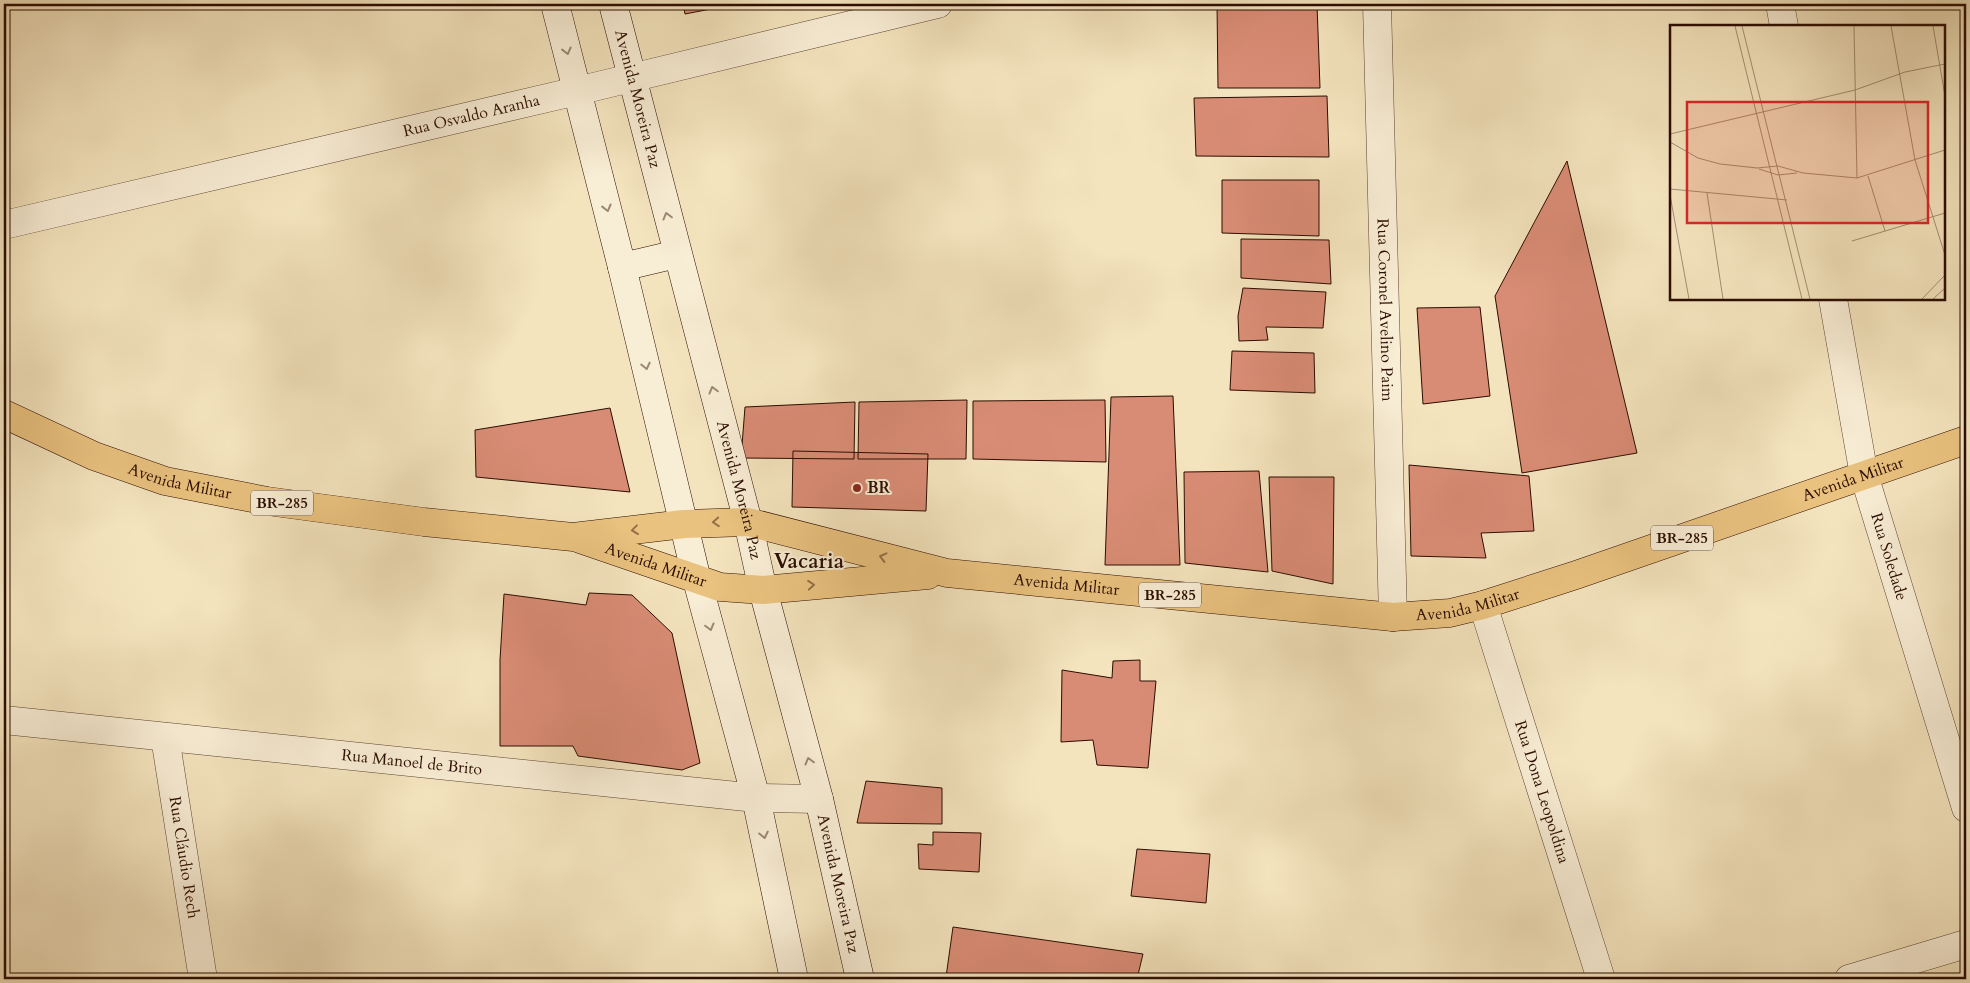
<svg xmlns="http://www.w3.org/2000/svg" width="1970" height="983" font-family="Cardo,serif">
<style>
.building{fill:#d98c75;stroke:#2b0c00}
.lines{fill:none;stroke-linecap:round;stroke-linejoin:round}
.minor-casing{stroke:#5d4230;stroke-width:29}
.tertiary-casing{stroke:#5d4230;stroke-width:29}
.secondary-casing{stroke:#2b0c00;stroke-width:29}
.trunk-casing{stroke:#2b0c00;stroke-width:29}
.minor{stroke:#f8edd5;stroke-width:28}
.tertiary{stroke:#f8edd5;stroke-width:28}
.secondary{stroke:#f8edd5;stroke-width:28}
.trunk{stroke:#eac27f;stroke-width:28}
.oneway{stroke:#9c8875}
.oneway2{stroke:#947046}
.poi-dot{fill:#8f2418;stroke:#f8edd5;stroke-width:2}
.labels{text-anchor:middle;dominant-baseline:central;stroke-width:4;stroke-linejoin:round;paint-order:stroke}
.shield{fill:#f8edd5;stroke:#685040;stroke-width:1}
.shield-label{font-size:15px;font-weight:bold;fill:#2b0c00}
.street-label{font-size:16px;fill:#2b0c00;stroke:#f8edd5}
.poi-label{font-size:16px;font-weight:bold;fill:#2b0c00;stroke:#f8edd5;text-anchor:start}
.district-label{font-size:21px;font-weight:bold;fill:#2b0c00;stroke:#f8edd5}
.inset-road{fill:none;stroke:#a48e72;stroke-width:1}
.view{fill:#d62828;fill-opacity:0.15;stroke:#d62828;stroke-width:2.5}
.inset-edge{fill:none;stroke:#2b0c00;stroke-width:2.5}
</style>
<rect width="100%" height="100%" fill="#f4e4be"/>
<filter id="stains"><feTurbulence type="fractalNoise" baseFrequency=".004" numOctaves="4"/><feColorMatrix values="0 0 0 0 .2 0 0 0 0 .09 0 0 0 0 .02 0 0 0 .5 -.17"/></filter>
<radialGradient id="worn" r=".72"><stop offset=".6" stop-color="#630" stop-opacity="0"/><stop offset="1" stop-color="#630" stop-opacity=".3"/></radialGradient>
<!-- building -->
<path class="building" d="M683,4H737L685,14Z
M1217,4H1317L1320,88H1218Z
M1327,96L1329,157L1196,156L1194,98Z
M1567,161L1637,453L1522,473L1495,296Z
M1222,180H1319V236L1222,233Z
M1241,239L1329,240L1331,284L1241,278Z
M1243,288L1326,292L1323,328L1266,327L1268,340L1239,341L1238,316Z
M1480,307L1490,396L1423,404L1417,308Z
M1232,351L1314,353L1315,393L1230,390Z
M1173,396L1180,565H1105L1111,397Z
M967,400L966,459H858L859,402Z
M1105,400L1106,462L973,459V401Z
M855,402L854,459L741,458L745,407Z
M610,408L630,492L476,477L475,430Z
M793,451L928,454L926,511L792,507Z
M1409,465L1529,476L1534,531L1481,533L1486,558L1411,556Z
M1259,471L1268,572L1185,563L1184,472Z
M1269,477H1334L1333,584L1272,571Z
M589,593L632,595L672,633L700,763L682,770L578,756L573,746H500V660L504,594L586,605Z
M1140,660V681H1156L1148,768L1097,765L1093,740L1061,742L1062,670L1112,678L1113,661Z
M866,781L942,788V824L857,823Z
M933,832L981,833L979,872L919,869L918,844L933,845Z
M1137,849L1210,854L1206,903L1131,896Z
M953,927L1143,954L1137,979H961L946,977Z"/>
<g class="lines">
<defs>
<g id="minor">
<path d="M1780,4L1784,26"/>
<path id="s1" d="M1833,299L1864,475L1966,808"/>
<path id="s2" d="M1483,605L1601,979"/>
<path id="s3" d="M4,720L756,798L819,799"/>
<path id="s4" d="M165,737L203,979"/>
<path d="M1849,979L1966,944"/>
</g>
<g id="tertiary">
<path id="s5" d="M1377,4L1393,617"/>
<path id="s6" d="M4,225L577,91L938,4"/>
</g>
<g id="secondary">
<path d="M555,4L622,267L697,580L756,798L794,979"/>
<path id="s7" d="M613,4L748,522L763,590L819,799L860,979"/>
<path d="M622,267L677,254"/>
</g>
<g id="trunk">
<path id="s8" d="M4,414L94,456L165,481L267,501L424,522L573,537L684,524L748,522L947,573L1393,617L1450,613L1483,605L1576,575L1966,440"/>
<path id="s9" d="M580,539L720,587L763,590L928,575"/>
</g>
</defs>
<!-- minor casing -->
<use href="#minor" class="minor-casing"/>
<!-- tertiary casing -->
<use href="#tertiary" class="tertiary-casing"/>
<!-- secondary casing -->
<use href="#secondary" class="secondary-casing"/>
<!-- trunk casing -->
<use href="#trunk" class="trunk-casing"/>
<!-- minor -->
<use href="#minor" class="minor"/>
<!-- tertiary -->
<use href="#tertiary" class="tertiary"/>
<!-- secondary -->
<use href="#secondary" class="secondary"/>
<!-- trunk -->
<use href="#trunk" class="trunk"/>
</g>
<!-- one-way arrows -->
<defs><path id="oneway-chevron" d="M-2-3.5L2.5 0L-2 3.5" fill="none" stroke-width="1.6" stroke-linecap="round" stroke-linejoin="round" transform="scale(1.25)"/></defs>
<g class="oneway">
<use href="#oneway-chevron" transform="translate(567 51) rotate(76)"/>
<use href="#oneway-chevron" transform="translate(607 208) rotate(76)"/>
<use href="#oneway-chevron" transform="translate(667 216) rotate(-105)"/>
<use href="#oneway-chevron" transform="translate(646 366) rotate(77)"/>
<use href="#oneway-chevron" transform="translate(713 390) rotate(-105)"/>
<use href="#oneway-chevron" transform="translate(710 627) rotate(75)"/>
<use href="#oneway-chevron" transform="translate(809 761) rotate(-105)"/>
<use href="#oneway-chevron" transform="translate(764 835) rotate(78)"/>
</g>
<g class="oneway2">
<use href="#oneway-chevron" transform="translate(716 522) rotate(176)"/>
<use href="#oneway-chevron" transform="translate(635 530) rotate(173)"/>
<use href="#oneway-chevron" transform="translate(883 557) rotate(-166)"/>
<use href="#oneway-chevron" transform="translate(811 585) rotate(-5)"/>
</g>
<!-- markers -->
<circle class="poi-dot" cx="857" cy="488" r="5"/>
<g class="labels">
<!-- shield labels -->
<g class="shield">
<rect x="251" y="490.5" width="62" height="25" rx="4"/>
<rect x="1651" y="525.5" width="62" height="25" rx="4"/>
<rect x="1139" y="582.5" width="62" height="25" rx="4"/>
</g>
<g class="shield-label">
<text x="282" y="503">BR-285</text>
<text x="1682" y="538">BR-285</text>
<text x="1170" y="595">BR-285</text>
</g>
<!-- street labels -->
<g class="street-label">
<text stroke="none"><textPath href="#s7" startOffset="98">Avenida Moreira Paz</textPath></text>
<text stroke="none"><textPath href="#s6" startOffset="480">Rua Osvaldo Aranha</textPath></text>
<text stroke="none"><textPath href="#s5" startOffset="306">Rua Coronel Avelino Paim</textPath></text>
<text stroke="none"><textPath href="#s8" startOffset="1898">Avenida Militar</textPath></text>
<text stroke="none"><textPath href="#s8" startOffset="189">Avenida Militar</textPath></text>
<text stroke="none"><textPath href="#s7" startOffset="502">Avenida Moreira Paz</textPath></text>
<text stroke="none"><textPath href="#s1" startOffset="264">Rua Soledade</textPath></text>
<text stroke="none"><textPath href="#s9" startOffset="80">Avenida Militar</textPath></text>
<text stroke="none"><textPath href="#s8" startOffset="1088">Avenida Militar</textPath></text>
<text stroke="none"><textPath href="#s8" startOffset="1492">Avenida Militar</textPath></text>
<text stroke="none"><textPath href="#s3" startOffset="410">Rua Manoel de Brito</textPath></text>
<text stroke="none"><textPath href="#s2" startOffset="196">Rua Dona Leopoldina</textPath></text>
<text stroke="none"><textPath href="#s4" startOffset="122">Rua Cláudio Rech</textPath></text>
<text stroke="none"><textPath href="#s7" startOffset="908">Avenida Moreira Paz</textPath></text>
</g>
<!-- poi labels -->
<g class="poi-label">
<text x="867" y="488">BR</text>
</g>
<!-- district labels -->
<g class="district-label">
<text x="809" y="561">Vacaria</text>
</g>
</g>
<!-- overview -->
<g transform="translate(1670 25)">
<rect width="275" height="275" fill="#f4e4be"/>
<path class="inset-road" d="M65,1L132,274M72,1L140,274M184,1L187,153M221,1L245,135L275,230M263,1L275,71M0,109L185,65L235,47L275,39M0,117L28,133L50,139L87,143L108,141L133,148L187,153L275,125M89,144L108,150L127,148M198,151L215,206M0,164L117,175M37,168L53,274M0,170L19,274M182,216L275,188M252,274L275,250M263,274L275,263"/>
<path class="view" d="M17,77H258V198H17Z"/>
<rect width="275" height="275" class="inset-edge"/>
</g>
<!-- margin -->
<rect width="1970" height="983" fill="none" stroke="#f4e4be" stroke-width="20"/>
<rect x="5" y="5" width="1960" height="973" fill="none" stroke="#2b0c00" stroke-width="2.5"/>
<rect x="10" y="10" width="1950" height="963" fill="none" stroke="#2b0c00"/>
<rect width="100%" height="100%" filter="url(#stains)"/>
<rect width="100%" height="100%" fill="url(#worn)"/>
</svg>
